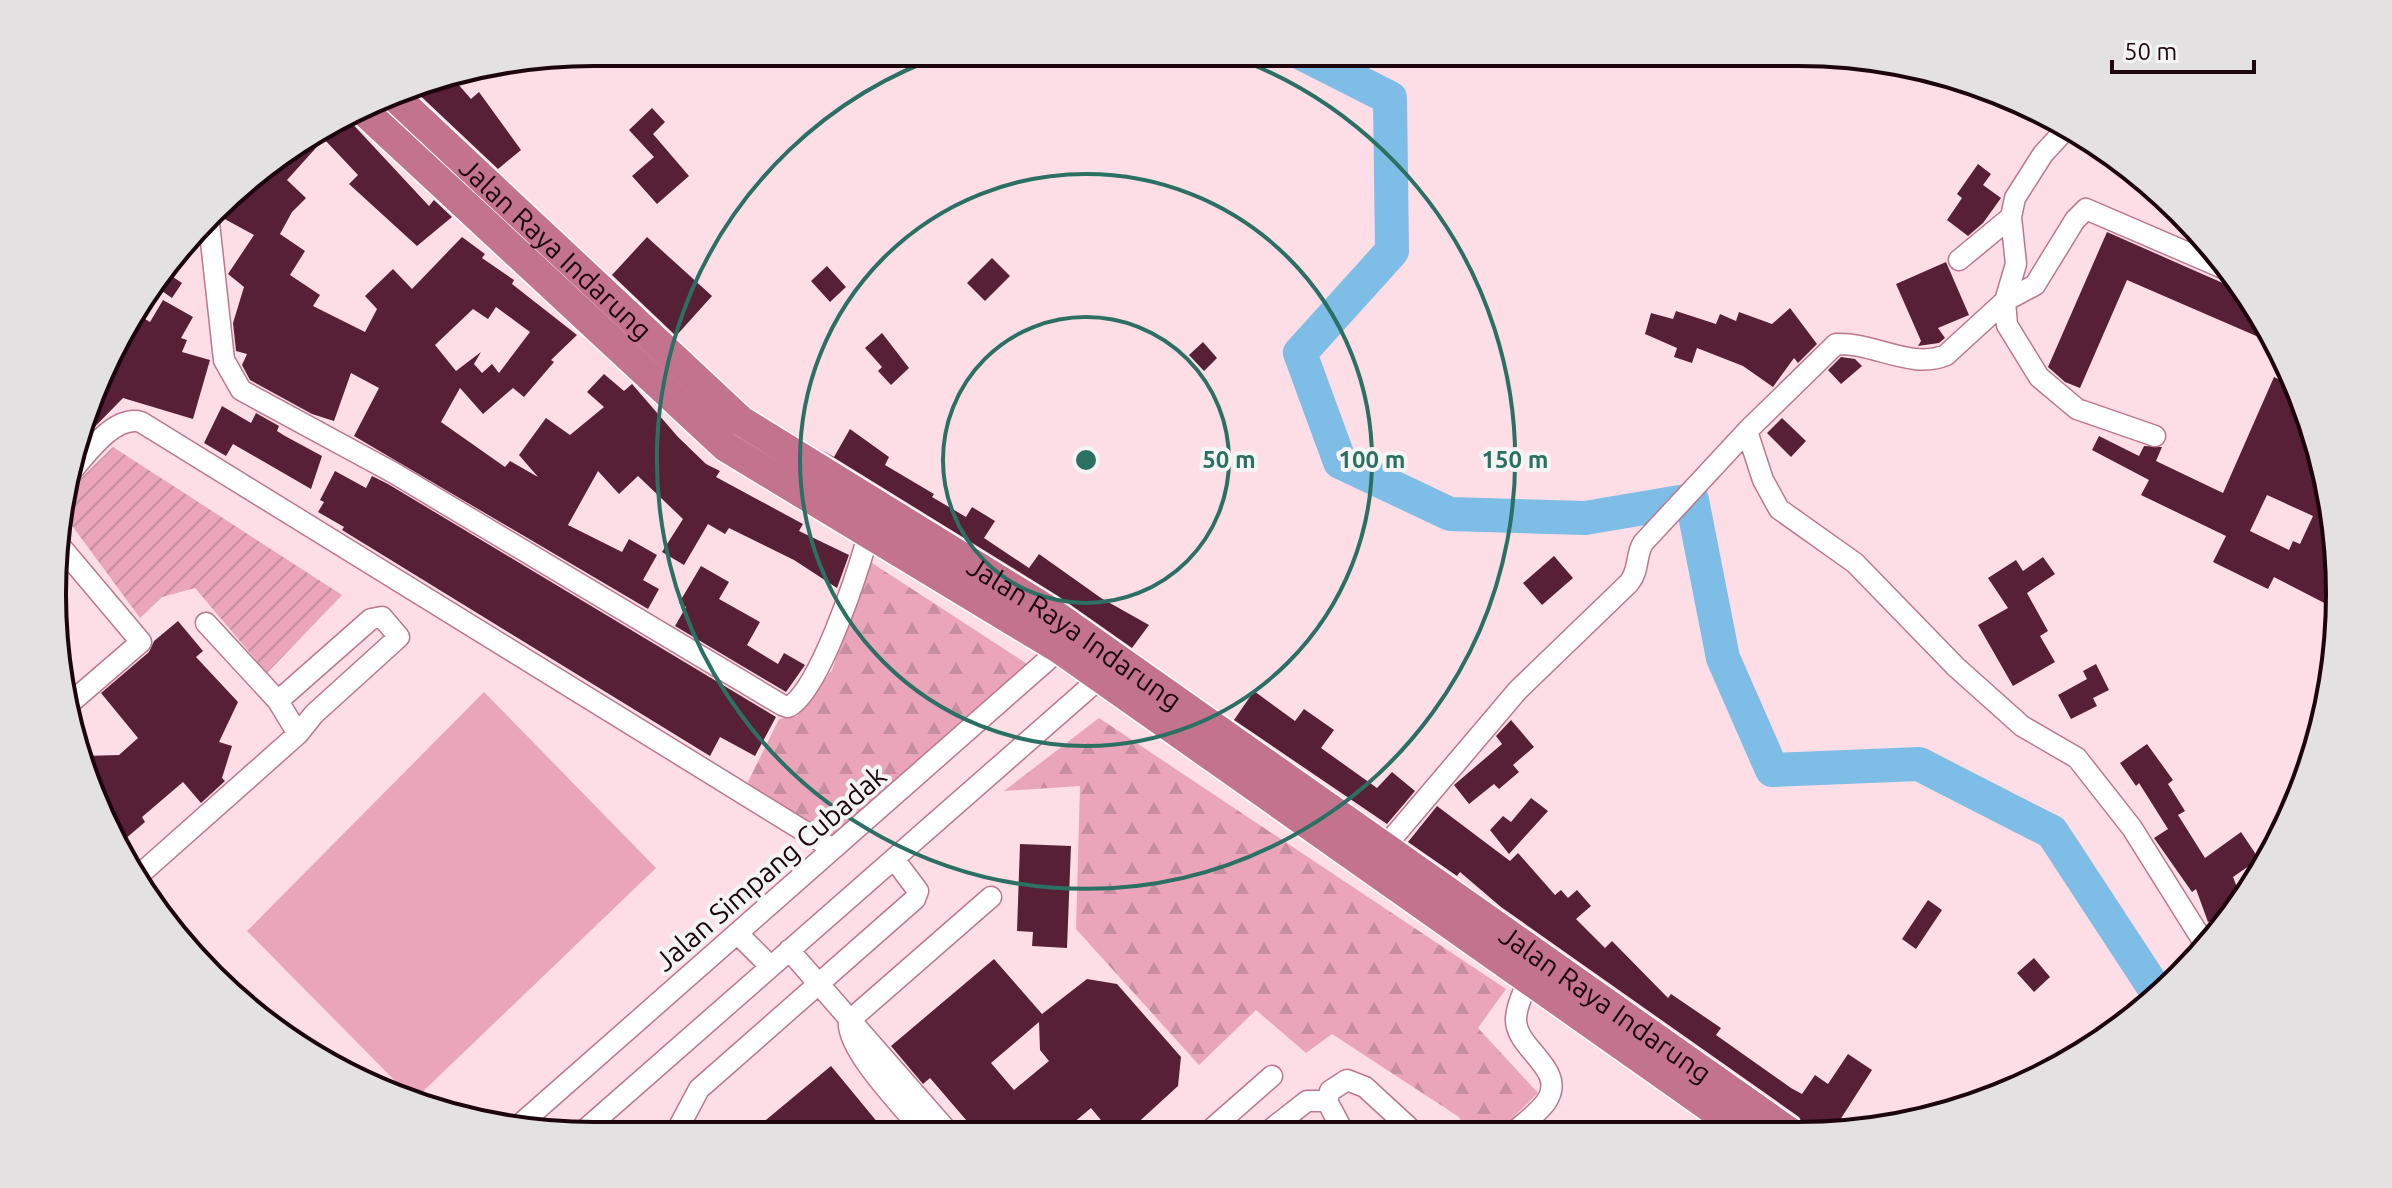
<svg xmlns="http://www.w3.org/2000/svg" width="2392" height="1188" font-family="Ubuntu,sans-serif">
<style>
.forest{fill:url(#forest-firs)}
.garden{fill:url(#garden-furrows)}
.pitch{fill:#eaa5bb}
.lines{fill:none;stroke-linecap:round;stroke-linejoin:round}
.river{stroke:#7ebde5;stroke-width:34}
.building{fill:#582036;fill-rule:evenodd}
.minor-casing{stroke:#bc778e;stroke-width:23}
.highway-casing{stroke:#fff;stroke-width:33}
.minor{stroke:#fff;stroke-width:20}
.highway{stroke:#c4738f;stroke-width:30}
.ring{fill:none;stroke:#2c7063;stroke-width:4}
.labels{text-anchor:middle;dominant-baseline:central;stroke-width:8;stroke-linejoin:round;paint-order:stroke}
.street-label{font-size:28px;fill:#1d050e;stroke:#f4f4f4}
.rim{fill:none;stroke:#1d050e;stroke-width:4}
.centre{fill:#2c7063;stroke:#f4f4f4;stroke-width:4}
.ring-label{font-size:24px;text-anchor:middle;font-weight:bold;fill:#2c7063;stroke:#f4f4f4;stroke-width:8;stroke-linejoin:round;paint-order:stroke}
</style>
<defs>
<pattern id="forest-firs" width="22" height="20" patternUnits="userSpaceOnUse" patternTransform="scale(2)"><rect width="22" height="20" fill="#eaa5bb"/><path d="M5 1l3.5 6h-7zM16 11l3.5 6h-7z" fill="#c88da0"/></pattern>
<pattern id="garden-furrows" width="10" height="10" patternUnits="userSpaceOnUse" patternTransform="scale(2)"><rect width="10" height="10" fill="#eaa5bb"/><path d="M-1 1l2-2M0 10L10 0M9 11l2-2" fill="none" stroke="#c88da0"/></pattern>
</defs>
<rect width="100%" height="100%" fill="#fddee7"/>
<!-- forest -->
<path class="forest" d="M869,561L1041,673L841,846L746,786L779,719L797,716L832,670Z
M1099,718L1506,989L1478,1028L1538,1093L1497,1133H1467L1459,1117L1332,1034L1306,1053L1256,1010L1199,1065L1076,929L1080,786L1004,791Z"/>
<!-- garden -->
<path class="garden" d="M113,447L342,595L267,673L195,588L162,597L140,618L62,512V497Z"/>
<!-- pitch -->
<path class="pitch" d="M484,692L656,868L414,1100L247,931Z"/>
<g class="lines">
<!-- river -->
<path class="river" d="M1299,52L1390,98L1392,251L1300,353L1340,462L1450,514L1585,518L1692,500L1723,658L1772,770L1919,764L2052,832L2158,994"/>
</g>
<!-- building -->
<path class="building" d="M451,76L471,99L479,92L521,150L498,169L410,86Z
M652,108L665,122L653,134L689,176L657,204L632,176L654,157L629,130Z
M348,119L429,206L434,200L452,217L417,246L349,184L358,175L324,139L287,180L306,198L292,212L280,234L305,251L290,275L320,295L313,306L365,332L377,309L365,296L393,269L412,289L462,237L485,254L482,258L514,280L512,284L577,335L551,360L554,362L524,397L513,388L483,414L460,388L441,422L505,467L510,461L538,477L519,455L546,418L570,435L604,407L587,392L604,374L624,391L632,384L678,437L706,464L720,471L716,477L803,524L799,531L849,555L837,588L794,560L729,528L725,534L708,524L684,565L662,552L683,519L638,476L619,494L598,471L568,525L622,552L629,539L657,555L643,580L659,589L648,609L354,436L379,388L351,373L334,421L312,414L250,380L242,365L247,354L236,351L233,323L244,287L228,274L254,235L221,217L230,201L264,164ZM496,307L530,332L499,373L492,364L482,373L474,364L481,352L456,371L435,345L473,309L488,319Z
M1978,164L1991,174L1983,185L2001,198L1983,223L1968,236L1947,220L1962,198L1957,194Z
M2107,232L2250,295L2277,345L2127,280L2080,388L2065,382L2048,367Z
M647,237L712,296L676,336L612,275Z
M992,258L1010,276L985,301L967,283Z
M1946,262L1969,315L1938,328L1945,338L1939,343L1918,346L1921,341L1896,284Z
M827,266L846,287L830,302L811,281Z
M164,271L182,283L172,298L152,284Z
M163,300L193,317L181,338L187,340L182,352L210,360L193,419L123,398L75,447L93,387L133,312L150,322Z
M1790,308L1817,344L1798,363L1794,358L1773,387L1743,366L1697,348L1692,363L1674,357L1677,348L1645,334L1651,313L1673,319L1676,311L1716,324L1720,314L1736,321L1739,312L1772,324Z
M882,333L909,368L891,385L878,371L882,367L865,348Z
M1203,342L1217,358L1204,371L1189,355Z
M1841,357L1855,359L1862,366L1841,384L1828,370Z
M2274,377L2299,389L2330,489L2338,610L2274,577L2268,589L2213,562L2226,536L2141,495L2149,480L2092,450L2099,436L2139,456L2144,446L2162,447L2156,461L2223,493ZM2267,495L2313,516L2300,544L2293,541L2289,550L2250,531Z
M222,406L251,423L256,413L279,426L277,431L285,436L322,456L311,489L233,444L226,456L204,443Z
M1782,418L1806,441L1791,457L1767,433Z
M850,429L889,457L885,465L934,494L932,497L966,517L972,507L995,521L984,538L1029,568L1039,554L1101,598L1149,625L1132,648L1058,596L820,449L834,457Z
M335,471L366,488L372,476L388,484L776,717L755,756L720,737L710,756L342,530L344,527L318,512L324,502L320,500Z
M1554,556L1573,578L1542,605L1523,583Z
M2043,557L2055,574L2027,593L2048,631L2040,636L2055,662L2013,686L1978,625L2008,608L1988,578L2016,560L2023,571Z
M701,566L729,582L719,599L760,622L747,645L778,664L784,653L805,665L786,692L675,626L686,607L679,603Z
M178,621L203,651L196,657L238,702L219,742L232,746L222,778L225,781L201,803L183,782L142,817L145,822L117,846L108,834L84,756L119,755L138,738L101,693L149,652L154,641Z
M2096,664L2109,690L2093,698L2097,706L2071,719L2058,695L2087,679L2083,671Z
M1254,691L1295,721L1304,709L1334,730L1321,748L1377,788L1392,772L1415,791L1387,824L1234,720Z
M1511,720L1534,747L1513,765L1519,772L1499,789L1494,784L1469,804L1454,785L1502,744L1496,736Z
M2147,744L2173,780L2168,784L2185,811L2178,815L2205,858L2241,832L2259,859L2233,877L2242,900L2235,912L2208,922L2196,889L2192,892L2154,838L2168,829L2139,783L2136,786L2120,763Z
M1531,798L1548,811L1509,854L1490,830L1503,816L1511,822Z
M1437,806L1510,861L1518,853L1555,895L1561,890L1568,898L1577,890L1591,906L1576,919L1605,948L1612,941L1668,998L1671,994L1721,1028L1716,1035L1791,1088L1802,1094L1815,1075L1828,1084L1848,1054L1872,1070L1840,1120L1857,1131L1807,1132L1799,1117L1501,907L1460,872L1457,876L1408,842Z
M1020,844L1071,846L1067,948L1032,946L1033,932L1017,931Z
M1928,900L1942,910L1916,949L1902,939Z
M2034,958L2050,977L2034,992L2017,973Z
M994,959L1042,1014L1087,979L1117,984L1181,1057L1178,1086L1132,1128L1105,1125L1091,1108L1060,1134L979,1135L930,1078L923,1084L891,1046ZM1039,1022L1040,1050L1049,1061L1014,1090L991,1063Z
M831,1066L888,1135H748L802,1090Z"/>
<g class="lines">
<defs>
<path id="minor" d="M2068,127L2043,154L2015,198L2011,217L2016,264L2005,301L2007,325L2039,377L2077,409L2155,436
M209,223L224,360L241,390L394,473L782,705L788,707C819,693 858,571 868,536
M1959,260L2011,217
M1747,431L1836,344C1873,342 1912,370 1946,355L2005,301L2035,285L2075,220L2086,209L2230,271
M66,478C83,459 113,414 141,422L833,849
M61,547L141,642L69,704
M206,623L278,701L298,734L314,714L399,637L382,617L371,619L278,701
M1383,849L1518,690L1629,583C1640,569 1635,557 1643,543L1747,431L1763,480L1779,509L1855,563L1956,667L2022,726L2077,758L2132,828L2206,946
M138,876L298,734
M738,934L770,966
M789,950L951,1135
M516,1128L1060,649L1070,646
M1344,1133L1327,1101L1330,1091L1347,1080L1365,1087L1415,1133
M1513,1133C1524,1123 1538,1113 1546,1102C1569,1069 1514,1049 1516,1018C1517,1003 1527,983 1534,970
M1206,1134L1272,1076
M1265,1134L1307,1101H1327
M579,1135L1108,671
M926,1135C907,1111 845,1049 849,1021L991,897
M674,1136L699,1089L915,899L918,891L894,859"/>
<g id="highway">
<path id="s1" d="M393,95L741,421L1049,611L1789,1132"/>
<path d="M364,111L726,447L1060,649L1745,1132"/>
</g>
</defs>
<!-- minor casing -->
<use href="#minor" class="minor-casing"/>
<!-- highway casing -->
<use href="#highway" class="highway-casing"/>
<!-- minor -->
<use href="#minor" class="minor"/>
<!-- highway -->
<use href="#highway" class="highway"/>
</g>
<!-- distance rings -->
<g class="ring">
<circle cx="1086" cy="460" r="143"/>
<circle cx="1086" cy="460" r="286"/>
<path d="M1222 53A429 429 0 1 1 950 53"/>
</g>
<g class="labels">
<!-- street labels -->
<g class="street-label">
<text stroke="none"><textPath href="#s1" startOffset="224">Jalan Raya Indarung</textPath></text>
<text stroke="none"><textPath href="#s1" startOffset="872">Jalan Raya Indarung</textPath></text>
<text transform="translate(770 868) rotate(-41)">Jalan Simpang Cubadak</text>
<text stroke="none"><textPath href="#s1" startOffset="1520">Jalan Raya Indarung</textPath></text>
</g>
</g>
<!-- crop -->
<path d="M0 0H2392V1188H0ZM594 66H1798A528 528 0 0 1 2326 594V594A528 528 0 0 1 1798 1122H594A528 528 0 0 1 66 594V594A528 528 0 0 1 594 66Z" fill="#e3e1e2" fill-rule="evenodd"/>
<path class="rim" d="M594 66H1798A528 528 0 0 1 2326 594V594A528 528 0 0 1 1798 1122H594A528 528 0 0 1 66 594V594A528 528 0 0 1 594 66Z"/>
<circle cx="1086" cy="460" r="12" class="centre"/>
<g class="ring-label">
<text x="1229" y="468">50 m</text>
<text x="1372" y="468">100 m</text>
<text x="1515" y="468">150 m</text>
</g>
<!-- scale -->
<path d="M2112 60v12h142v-12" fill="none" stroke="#1d050e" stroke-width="4"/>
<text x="2124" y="60" font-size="24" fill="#1d050e" stroke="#f4f4f4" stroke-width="6" paint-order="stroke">50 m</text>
</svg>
